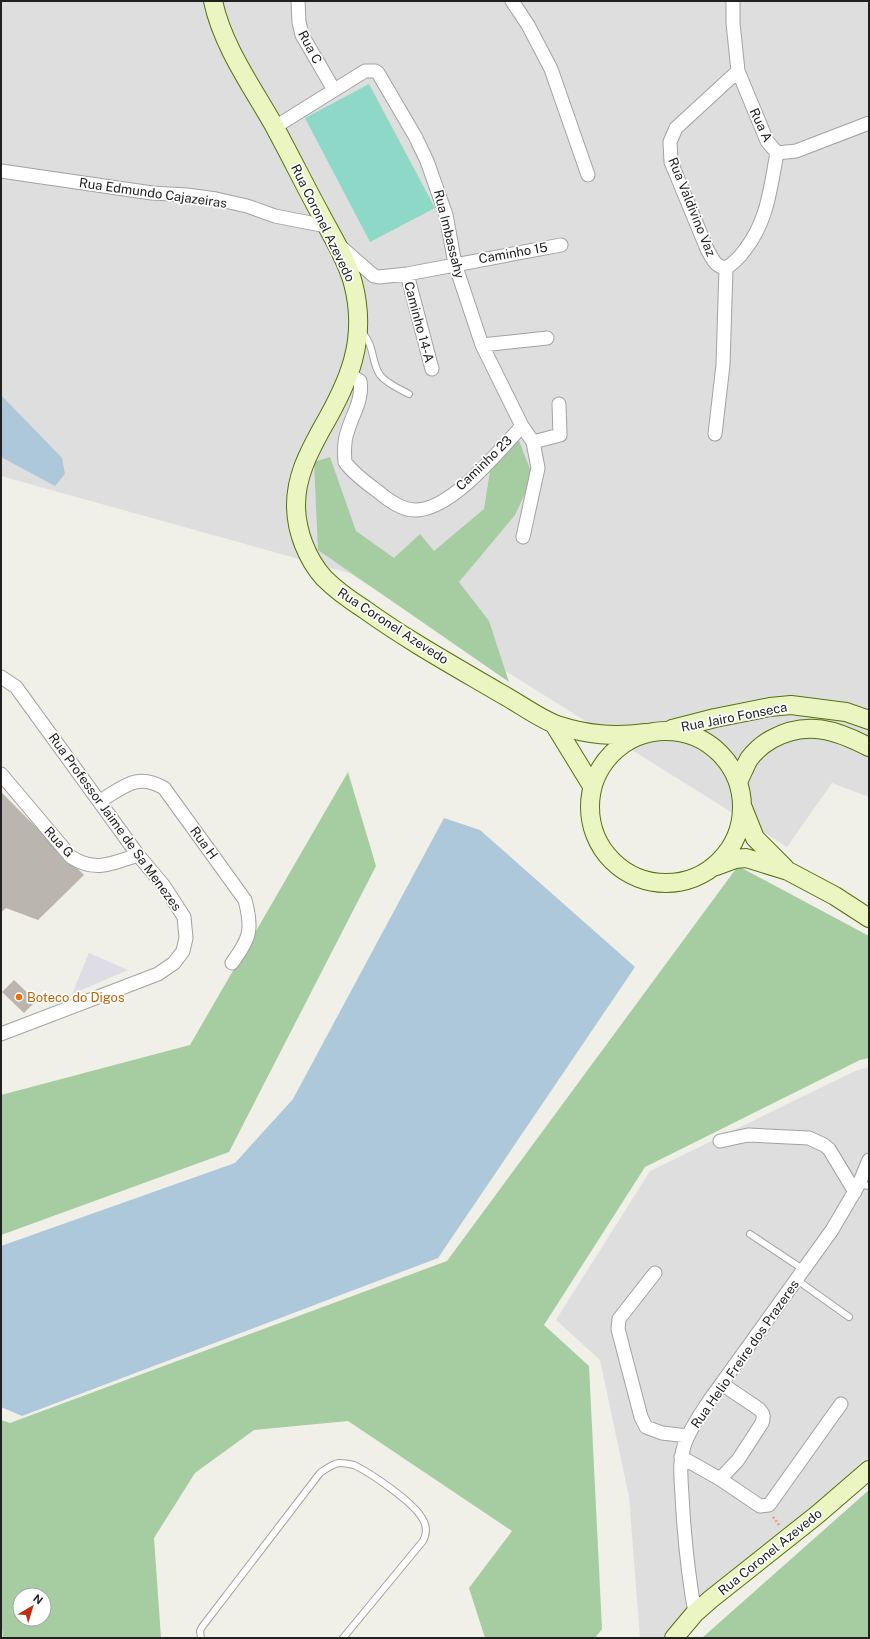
<svg xmlns="http://www.w3.org/2000/svg" width="870" height="1639" font-family="'Public Sans',sans-serif">
<style>
.residential{fill:#dfdede}
.forest{fill:#a6cca1;fill-rule:evenodd}
.pitch{fill:#8ed8c8}
.plaza{fill:#dedde6}
.water{fill:#adc8da}
.building{fill:#bab5ae}
.lines{fill:none;stroke-linecap:round;stroke-linejoin:round}
.lane-casing{stroke:#a2a2a2;stroke-width:8}
.street-casing{stroke:#a2a2a2;stroke-width:15}
.secondary-casing{stroke:#56710f;stroke-width:20}
.path{stroke:#ef9b7b;stroke-width:2.5;stroke-dasharray:2 2;stroke-linecap:butt}
.lane{stroke:#fff;stroke-width:6}
.street{stroke:#fff;stroke-width:13}
.secondary{stroke:#eaf5c2;stroke-width:18}
.food-dot{fill:#e8710a;stroke:#fff;stroke-width:1.5}
.labels{text-anchor:middle;dominant-baseline:central;stroke-width:3.5;stroke-linejoin:round;paint-order:stroke}
.street-label{font-size:13px;fill:#212121;stroke:#fff}
.food-label{font-size:13px;fill:#c56008;stroke:#fff;text-anchor:start}
</style>
<rect width="100%" height="100%" fill="#f0efe8"/>
<!-- residential -->
<path class="residential" d="M1,1H869V797L832,783L787,847L349,573L1,476Z
M869,1067V1481L690,1629L683,1638H640L629,1497L600,1360L556,1320L650,1171L855,1071Z"/>
<!-- forest -->
<path class="forest" d="M518,438L533,477L515,515L459,582L489,621L509,682L318,550L314,462L330,457L356,531L394,558L420,534L434,551L484,509L490,471Z
M348,772L376,866L229,1152L1,1235V1095L190,1045Z
M738,866L869,936V1058L860,1060L645,1167L544,1325L589,1366L602,1629L595,1638H485L469,1588L512,1531L348,1421L254,1430L195,1473L154,1538L161,1638H3L1,1618V1420L10,1423L447,1261ZM20,1595H44V1619H20Z
M869,1490V1638H702Z"/>
<!-- pitch -->
<path class="pitch" d="M369,84L435,208L370,242L305,118Z"/>
<!-- plaza -->
<path class="plaza" d="M89,953L128,970L72,994Z"/>
<!-- water -->
<path class="water" d="M1,395L62,458L65,474L55,486L1,457Z
M444,818L480,830L635,967L438,1258L22,1416L1,1407V1246L235,1163L293,1099Z"/>
<!-- building -->
<path class="building" d="M1,792L84,875L38,920L6,908L1,912Z
M14,980L36,1001L24,1013L2,992Z"/>
<g class="lines">
<defs>
<path id="lane" d="M362,332C375,346 371,362 380,375C387,384 400,389 409,394
M859,1184L869,1186
M750,1234L804,1270
M797,1280L849,1317
M201,1638L200,1631L202,1627L320,1473C326,1469 332,1464 339,1463C344,1463 350,1464 354,1465C371,1473 413,1502 422,1518C427,1525 427,1534 423,1541L343,1638"/>
<path id="street" d="M298,1L299,22L302,35L334,90
M512,1L528,25L551,69L588,175
M733,1V23L738,71L767,141L777,153L796,151L869,123
M275,127L365,71H375L378,73L415,136L427,161L446,215L455,264L482,345L522,426L533,442L538,468L523,537
M1,171L152,193L187,195L216,199L247,206L275,216L326,226
M341,247L374,276L379,277L407,274L561,245
M726,268C715,267 712,258 707,249L671,162L670,142L676,128L738,71
M726,268C734,263 739,258 744,251C768,221 770,189 777,153
M407,274L432,369
M482,345L547,338
M349,374L360,381C363,400 353,413 348,430C344,440 344,451 345,462C353,473 365,482 376,490C387,499 402,511 417,510C453,508 499,451 522,426
M715,434L723,365L726,268
M533,442L560,435L559,404
M1,677L16,687L138,855L164,886L184,917L186,938L183,951L174,963L158,974L1,1034
M1,774L71,857C96,873 113,863 138,855
M100,801C124,787 137,772 164,788L245,900C253,930 250,938 232,963
M720,1141L748,1135L809,1138L824,1145L829,1149L855,1192
M655,1273L619,1319L618,1329L641,1417L646,1427L662,1433L688,1436
M681,1457L720,1479L738,1460L762,1423C764,1417 764,1414 759,1409L722,1384
M720,1479L760,1506L769,1505L841,1404
M695,1613C688,1574 684,1535 682,1495C681,1478 679,1462 684,1446C689,1430 700,1415 709,1401L832,1230L859,1184L869,1160"/>
<path id="secondary" d="M213,1C222,44 250,84 272,122C289,153 304,184 321,215C332,236 347,260 353,283C368,340 349,382 321,430C308,454 296,477 296,505C296,531 307,559 324,578C336,590 350,600 364,609C407,640 454,666 500,693C517,702 540,719 557,725C588,735 613,737 646,733
M554,724L592,786
M672,729L715,718L770,707L791,705L846,712L869,720
M590 807a76 76 0 1 1 152 0a76 76 0 1 1-152 0Z
M738,782C742,774 745,766 749,759C755,751 763,744 772,739C807,720 836,730 869,747
M743,808L755,838L785,868
M716,866L735,859L746,858L788,871L835,896L869,918
M674,1638L695,1613L711,1599L818,1514L869,1470"/>
</defs>
<!-- lane casing -->
<use href="#lane" class="lane-casing"/>
<!-- street casing -->
<use href="#street" class="street-casing"/>
<!-- secondary casing -->
<use href="#secondary" class="secondary-casing"/>
<!-- path -->
<path class="path" d="M773,1517L780,1526"/>
<!-- lane -->
<use href="#lane" class="lane"/>
<!-- street -->
<use href="#street" class="street"/>
<!-- secondary -->
<use href="#secondary" class="secondary"/>
</g>
<!-- markers -->
<circle class="food-dot" cx="19" cy="997" r="4"/>
<g class="labels">
<!-- street labels -->
<g class="street-label">
<text transform="translate(310 47) rotate(62)">Rua C</text>
<text transform="translate(761 125) rotate(65)">Rua A</text>
<text transform="translate(153 193) rotate(8)">Rua Edmundo Cajazeiras</text>
<text transform="translate(692 207) rotate(68)">Rua Valdivino Vaz</text>
<text transform="translate(323 223) rotate(64)">Rua Coronel Azevedo</text>
<text transform="translate(449 234) rotate(76)">Rua Imbassahy</text>
<text transform="translate(513 253) rotate(-10)">Caminho 15</text>
<text transform="translate(419 322) rotate(75)">Caminho 14-A</text>
<text transform="translate(484 463) rotate(-44)">Caminho 23</text>
<text transform="translate(393 626) rotate(33)">Rua Coronel Azevedo</text>
<text transform="translate(734 717) rotate(-11)">Rua Jairo Fonseca</text>
<text transform="translate(115 822) rotate(54)">Rua Professor Jaime de Sa Menezes</text>
<text transform="translate(59 842) rotate(47)">Rua G</text>
<text transform="translate(204 843) rotate(54)">Rua H</text>
<text transform="translate(745 1354) rotate(-55)">Rua Helio Freire dos Prazeres</text>
<text transform="translate(770 1552) rotate(-39)">Rua Coronel Azevedo</text>
</g>
<!-- food labels -->
<g class="food-label">
<text x="27" y="997">Boteco do Digos</text>
</g>
</g>
<!-- border -->
<rect width="870" height="1639" fill="none" stroke="#212121" stroke-width="4"/>
<!-- north arrow -->
<g transform="translate(32 1607) rotate(38)"><circle r="19" fill="#ffffff" stroke="#a6a6a6"/>
<path d="M0-3L7 15L0 10L-7 15Z" fill="#c12f11"/>
<text y="-6" font-size="11" font-weight="bold" text-anchor="middle" fill="#212121">N</text>
</g>
</svg>
